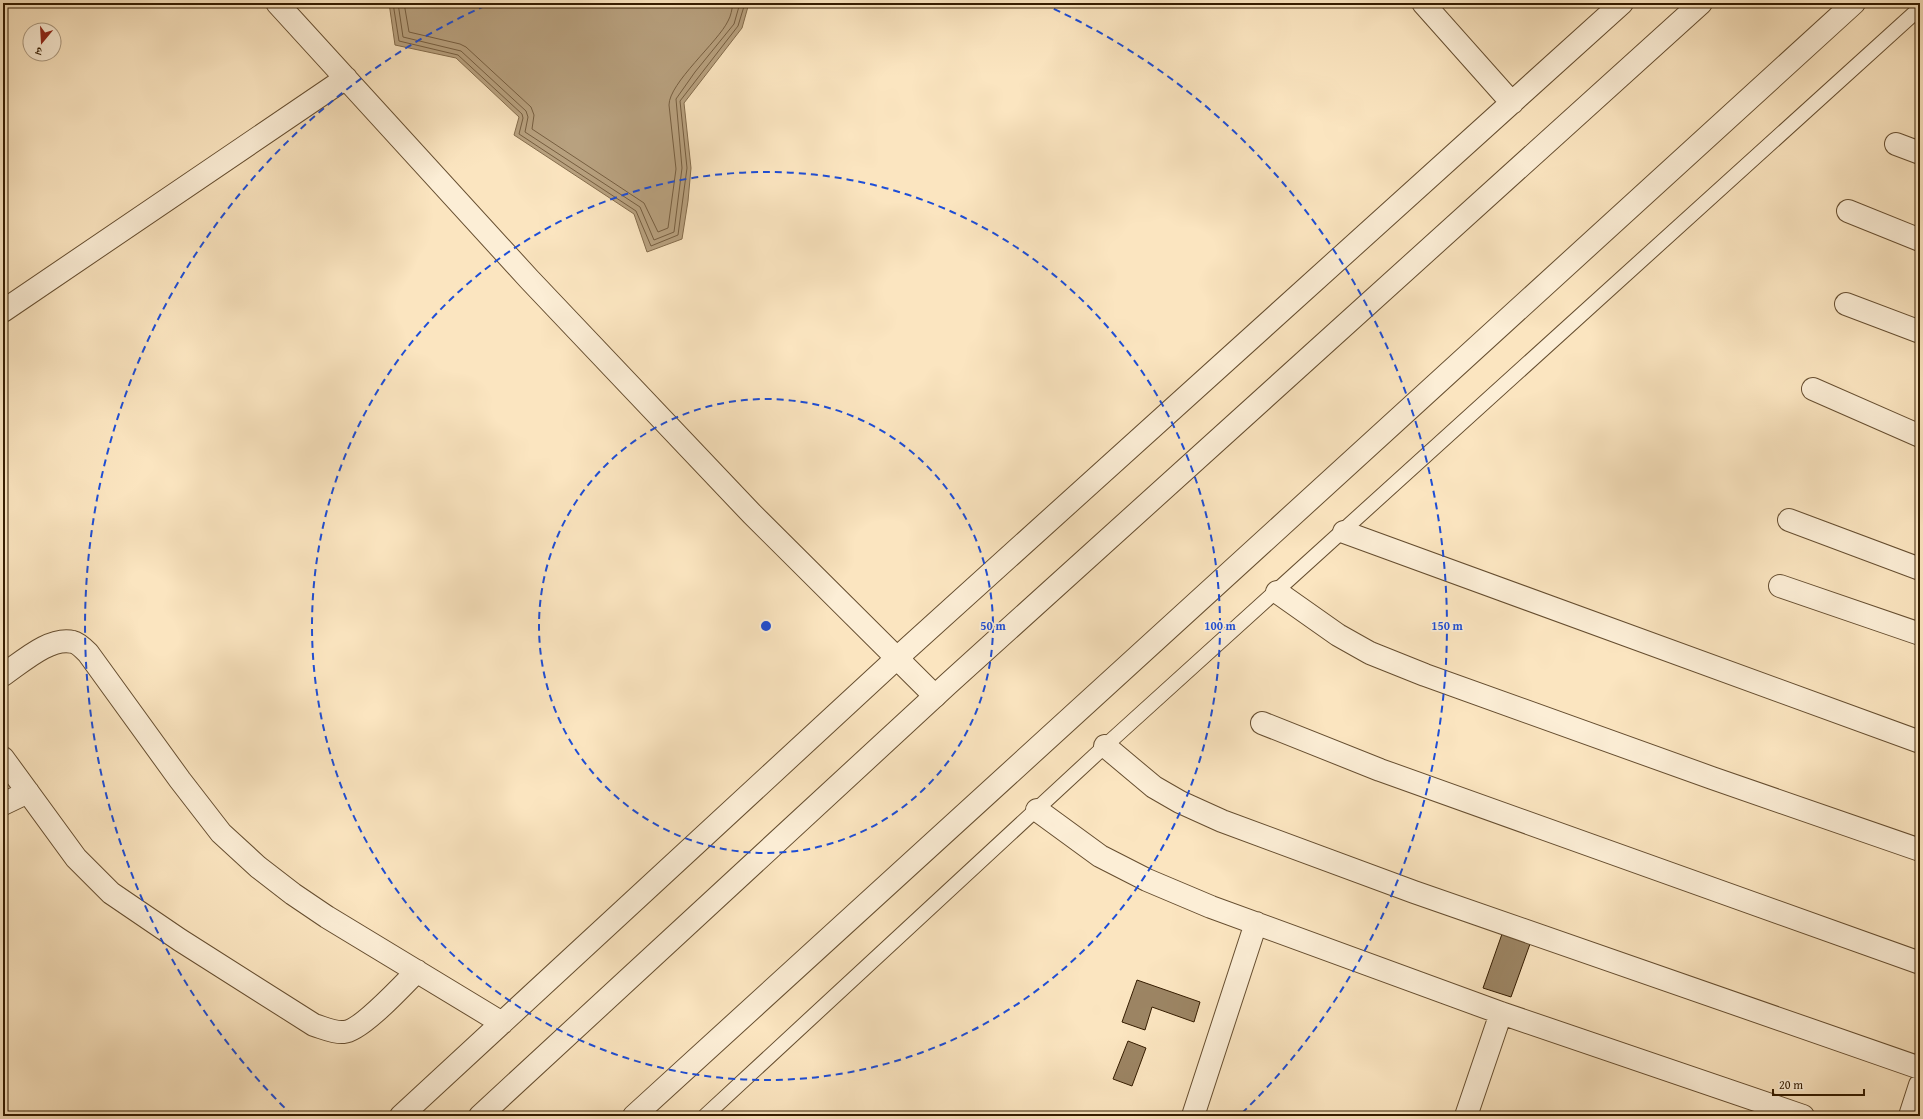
<svg xmlns="http://www.w3.org/2000/svg" width="1923" height="1119" font-family="'Gentium Book Plus','Noto Serif Devanagari',serif">
<style>
.water{fill:#b8a17f;stroke:#846c4c}
.lines{fill:none;stroke-linecap:round;stroke-linejoin:round}
.shore{stroke:#765e40;stroke-width:1}
.building{fill:#9c8564;stroke:#351c00}
.service-casing{stroke:#664e30;stroke-width:16}
.minor-casing{stroke:#664e30;stroke-width:24}
.tertiary-casing{stroke:#664e30;stroke-width:24}
.service{stroke:#fceed6;stroke-width:14}
.minor{stroke:#fceed6;stroke-width:22}
.tertiary{stroke:#fceed6;stroke-width:22}
.ring{fill:none;stroke:#1d4ed8;stroke-width:2;stroke-dasharray:7 5}
.centre{fill:#1d4ed8;stroke:#fceed6;stroke-width:2}
.ring-label{font-size:12px;text-anchor:middle;font-weight:bold;fill:#1d4ed8;stroke:#fceed6;stroke-width:3.5;stroke-linejoin:round;paint-order:stroke}
</style>
<rect width="100%" height="100%" fill="#fbe5c0"/>
<filter id="stains"><feTurbulence type="fractalNoise" baseFrequency=".005" numOctaves="4"/><feColorMatrix values="0 0 0 0 .2 0 0 0 0 .09 0 0 0 0 .02 0 0 0 .5 -.17"/></filter>
<radialGradient id="worn" r=".72"><stop offset=".6" stop-color="#630" stop-opacity="0"/><stop offset="1" stop-color="#630" stop-opacity=".3"/></radialGradient>
<!-- water -->
<path class="water" d="M389,3H749L742,28L684,103L691,168L688,201L682,239L647,252L634,214L514,135L519,117L456,58L395,45Z"/>
<g class="lines">
<!-- shore -->
<path class="shore" d="M393,3L399,41L458,55L522,114L523,118L519,134L636,211L651,246L678,235L687,168L680,101L738,26L745,3
M398,3L403,37L461,51L526,111L528,117L525,132L640,207L654,240L674,232L682,168L676,99L695,72L734,24L740,3
M404,3L409,32L460,44L466,47L531,107L534,115L532,129L644,203L658,232L668,228L676,169L669,105C669,83 718,42 728,21C731,16 732,9 733,3"/>
</g>
<!-- building -->
<path class="building" d="M1502,934L1530,944L1511,997L1483,988Z
M1137,980L1200,1002L1194,1022L1152,1007L1145,1030L1122,1022Z
M1128,1041L1146,1048L1132,1086L1113,1079Z"/>
<g class="lines">
<defs>
<path id="service" d="M705,1116L1105,746L1920,8"/>
<path id="minor" d="M277,3L529,279L752,514L935,696
M1423,3L1512,103
M1896,144L1920,153
M1848,211L1920,240
M1846,304L1920,332
M3,311L346,78
M1813,389L1920,436
M1789,520L1920,569
M1344,532L1920,742
M1780,586L1920,634
M1277,592L1338,635L1370,653L1425,675L1712,778L1920,850
M3,675C21,663 50,636 73,642C78,643 84,649 88,653L180,780L221,833L258,867L293,894L327,917L502,1023
M1262,723L1380,770L1920,963
M1105,746L1154,787L1180,802L1222,821L1414,892L1920,1068
M3,758L76,858L111,893L180,940L314,1025C324,1028 334,1033 344,1032C361,1031 403,985 417,971
M3,804L28,792
M1037,810L1100,856L1147,880L1211,907L1501,1013L1803,1116
M401,1116L897,658L1622,3
M1193,1116L1256,923
M1466,1116L1501,1013
M1910,1116L1920,1085"/>
<path id="tertiary" d="M480,1116L948,684L1701,3
M634,1116L1854,3"/>
</defs>
<!-- service casing -->
<use href="#service" class="service-casing"/>
<!-- minor casing -->
<use href="#minor" class="minor-casing"/>
<!-- tertiary casing -->
<use href="#tertiary" class="tertiary-casing"/>
<!-- service -->
<use href="#service" class="service"/>
<!-- minor -->
<use href="#minor" class="minor"/>
<!-- tertiary -->
<use href="#tertiary" class="tertiary"/>
</g>
<!-- distance rings -->
<g class="ring">
<circle cx="766" cy="626" r="227"/>
<circle cx="766" cy="626" r="454"/>
<path d="M293 1116A681 681 0 0 1 489 4M1043 4A681 681 0 0 1 1239 1116"/>
</g>
<circle cx="766" cy="626" r="6" class="centre"/>
<g class="ring-label">
<text x="993" y="630">50 m</text>
<text x="1220" y="630">100 m</text>
<text x="1447" y="630">150 m</text>
</g>
<!-- margin -->
<rect width="1923" height="1119" fill="none" stroke="#fbe5c0" stroke-width="16"/>
<rect x="4" y="4" width="1915" height="1111" fill="none" stroke="#351c00" stroke-width="2"/>
<rect x="8" y="8" width="1907" height="1103" fill="none" stroke="#351c00"/>
<!-- north arrow -->
<g transform="translate(42 42) rotate(198)"><circle r="19" fill="#fceed6" stroke="#ac9a80"/>
<path d="M0-3L7 15L0 10L-7 15Z" fill="#8f2418"/>
<text y="-6" font-size="11" font-weight="bold" text-anchor="middle" fill="#351c00">उ</text>
</g>
<!-- scale -->
<path d="M1773 1089v6h91v-6" fill="none" stroke="#351c00" stroke-width="2"/>
<text x="1779" y="1089" font-size="12" fill="#351c00" stroke="#fceed6" stroke-width="3" paint-order="stroke">20 m</text>
<rect width="100%" height="100%" filter="url(#stains)"/>
<rect width="100%" height="100%" fill="url(#worn)"/>
</svg>
